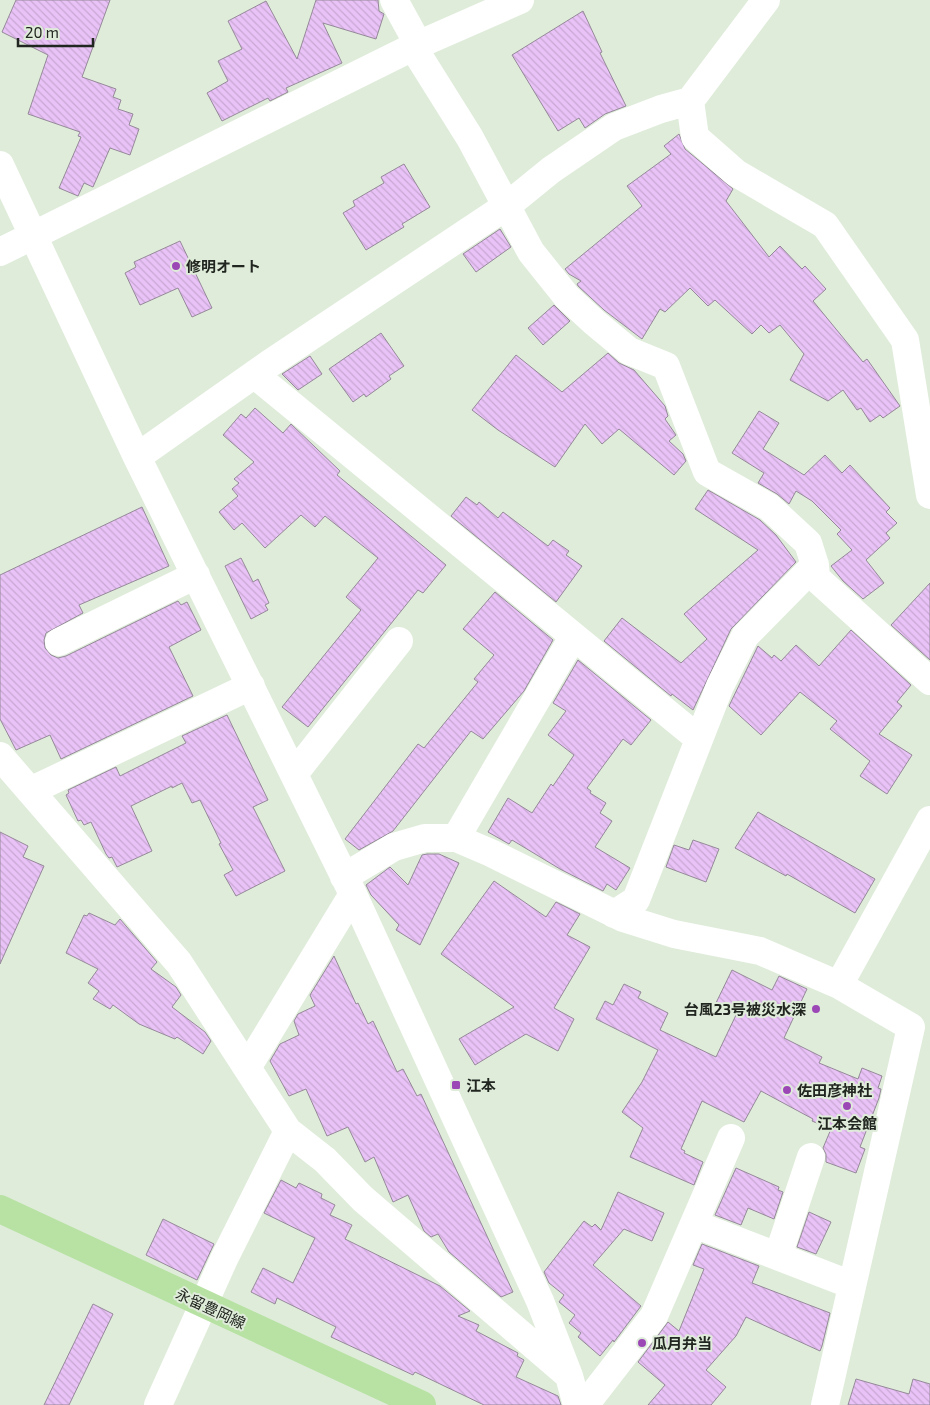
<svg xmlns="http://www.w3.org/2000/svg" width="930" height="1405" font-family="'Exo 2','Noto Sans JP',sans-serif">
<style>
.building{fill:url(#building-back-hatch);stroke:#958999}
.lines{fill:none;stroke-linecap:round;stroke-linejoin:round}
.minor{stroke:#fff;stroke-width:28}
.major{stroke:#b7e2a3;stroke-width:28}
.poi-dot{fill:#9b47b6;stroke:#dfecda;stroke-width:2}
.labels{text-anchor:middle;dominant-baseline:central;stroke-width:4;stroke-linejoin:round;paint-order:stroke}
.poi-label{font-size:15px;font-weight:bold;fill:#222620;stroke:#dfecda;text-anchor:start}
.street-label{font-size:15px;fill:#222620;stroke:#dfecda}
</style>
<defs>
<pattern id="building-back-hatch" width="6" height="6" patternUnits="userSpaceOnUse" patternTransform="scale(1.25)"><rect width="6" height="6" fill="#e9c3f7"/><path d="M-1 5l2 2M0 0l6 6M5-1l2 2" fill="none" stroke="#c8a7d3"/></pattern>
</defs>
<rect width="100%" height="100%" fill="#dfecda"/>
<!-- building -->
<path class="building" d="M16,0H110L82,77L116,89L113,97L121,100L118,109L133,114L129,125L139,129L130,155L110,148L93,187L84,183L78,196L59,188L81,137L78,136L80,132L28,114L48,55L2,32Z
M316,0H378L379,11L384,14L376,39L323,23L342,63L286,88L288,92L270,101L268,98L222,121L207,93L228,81L218,61L242,49L228,21L266,1L297,59Z
M583,11L602,52L600,53L626,106L605,114L585,128L579,118L558,131L512,55Z
M679,134L685,149L733,189L726,201L769,257L780,246L802,269L805,266L826,289L813,301L863,362L867,359L900,406L883,418L880,415L870,422L861,408L857,410L843,390L828,401L790,380L804,354L780,325L769,333L761,325L752,334L715,300L708,306L690,288L665,312L660,309L642,339L604,310L578,286L577,284L581,281L569,274L565,269L642,206L627,186L671,154L664,146Z
M404,164L430,207L402,224L404,227L366,250L343,213L355,206L353,201L384,183L381,177Z
M500,229L511,247L476,272L463,254Z
M180,241L212,308L192,317L178,288L140,305L125,273L136,267L134,262Z
M554,305L570,321L543,345L528,328Z
M381,333L404,366L389,376L391,379L366,397L364,394L353,402L329,369Z
M608,353L619,363L634,370L665,406L668,416L665,419L676,435L669,441L683,454L686,461L674,475L619,429L602,444L585,424L555,467L498,430L472,410L516,355L562,392Z
M310,356L322,374L298,390L282,374Z
M255,408L283,433L291,424L340,471L337,475L446,565L423,593L418,590L308,727L282,707L361,610L346,597L378,558L325,516L315,527L301,515L265,548L242,523L234,530L219,512L238,496L232,489L239,483L234,479L254,462L223,435L241,414L246,418Z
M759,411L779,423L763,449L804,475L825,455L842,473L850,465L890,508L886,512L897,523L886,533L890,538L866,560L884,583L863,599L843,581L831,566L852,550L837,534L841,530L812,501L796,491L789,504L777,494L758,483L764,473L732,453Z
M708,490L760,520L776,535L796,562L731,629L693,710L672,694L671,696L604,641L622,618L681,663L707,639L684,614L758,550L695,509Z
M466,497L477,505L479,502L498,518L503,512L548,546L553,540L569,551L566,555L582,566L556,602L451,516Z
M142,507L169,566L79,605L83,613L46,633L44,640L45,648L51,655L58,658L66,656L178,601L181,605L187,602L201,630L169,647L193,696L61,759L50,735L16,750L0,719V575Z
M241,558L253,582L258,579L269,603L265,605L268,610L251,619L225,566Z
M930,583V660L891,625Z
M495,592L553,640L524,691L483,739L471,731L393,831L359,850L345,839L418,744L424,748L478,682L474,679L494,655L463,629Z
M851,630L911,685L897,702L902,706L879,734L912,755L887,794L860,776L870,761L830,729L837,721L800,692L761,735L729,706L758,646L772,658L774,655L781,661L796,645L819,666Z
M578,660L651,720L631,745L623,739L587,788L591,791L590,793L606,803L600,813L612,821L595,847L630,868L616,890L607,884L603,891L560,869L512,840L509,844L488,832L508,798L532,813L551,784L553,786L574,755L548,735L566,711L553,703Z
M227,715L268,800L253,807L285,871L236,896L224,875L233,870L219,844L221,843L200,800L192,803L182,783L172,788V786L131,806L152,851L117,867L112,857L109,858L106,854L91,822L84,825L81,820L78,821L66,795L69,793L68,790L116,767L120,776L186,743L182,736Z
M758,812L875,879L855,913L787,874L786,876L735,848Z
M0,832L28,846L23,857L44,866L0,964Z
M693,840L719,849L706,882L666,867L674,845L689,850Z
M427,854H439L459,863L420,945L396,930L399,925L371,895L366,885L390,867L408,885L422,855Z
M494,881L546,917L556,902L580,914L567,935L590,947L554,1008L574,1019L558,1051L526,1034L475,1065L459,1039L514,1007L441,954Z
M89,913L115,925L120,919L157,962L151,969L176,987L181,995L172,1007L205,1032L211,1041L203,1054L177,1037L175,1039L139,1024L113,1005L110,1009L93,999L99,991L88,983L98,969L66,953L84,915L87,916Z
M334,956L356,1004L358,1003L368,1024L373,1021L397,1072L403,1069L417,1096L421,1094L513,1292L501,1297L449,1252L438,1234L431,1237L424,1231L408,1195L393,1202L374,1157L365,1162L348,1127L327,1136L306,1089L289,1096L270,1061L280,1044L299,1035L294,1021L298,1014L315,1006L310,995Z
M732,970L772,990L779,976L807,989L784,1038L822,1057L819,1063L858,1079L862,1068L882,1076L878,1088L881,1089L879,1098L860,1147L865,1149L856,1173L826,1162V1154L823,1148L831,1129L812,1121L813,1119L761,1091L744,1122L702,1101L681,1149L685,1151L684,1153L703,1162L694,1185L630,1157L643,1128L622,1112L642,1082L658,1050L596,1019L605,1001L613,1005L624,984L641,992L638,998L668,1013L660,1030L716,1057L736,1015L715,1005Z
M736,1168L779,1187L778,1190L783,1192L774,1219L748,1208L741,1225L715,1215Z
M281,1180L296,1188L299,1183L322,1194L321,1198L335,1205L330,1215L352,1225L345,1239L440,1286L470,1311L458,1316L479,1325L476,1331L518,1353L517,1356L524,1360L516,1377L558,1396L561,1405H484L415,1372L413,1375L331,1337L336,1327L277,1298L275,1304L251,1292L263,1268L293,1283L315,1238L264,1213Z
M618,1192L664,1213L652,1241L624,1229L593,1265L641,1306L614,1342L613,1340L600,1356L578,1337L581,1333L569,1323L575,1315L559,1302L564,1295L549,1283L544,1272L584,1221L592,1227L595,1224L601,1230Z
M809,1212L831,1222L816,1254L797,1247Z
M163,1219L214,1244L197,1280L146,1255Z
M702,1244L759,1266L752,1283L830,1313L822,1346L820,1351L746,1317L736,1336L706,1370L726,1387L711,1405H648L665,1385L638,1362L668,1322L679,1331L704,1269L693,1265Z
M93,1304L113,1314L84,1374L69,1405H44Z
M856,1379L909,1394L913,1379L930,1384V1405H848Z"/>
<g class="lines">
<!-- minor -->
<path class="minor" d="M394,0L418,44
M413,47L470,138L531,252L567,297L594,322L629,351L666,366L707,472L769,507L808,543L815,565L816,578L930,681
M690,101L695,137L736,173L825,225L905,340L930,495
M0,165L137,457L353,894L540,1301L569,1376L577,1405
M0,252L413,47L520,0
M255,375L699,739
M137,457L269,364L508,205L551,170L614,127L661,109L690,101L766,0
M59,642L196,575
M0,756L179,963L288,1131L325,1160L363,1199L566,1373
M294,774L399,641
M30,791L251,686
M456,838L573,637
M344,877L394,847L425,838H456L491,853L623,918L674,934L760,951L839,985L911,1027L825,1405
M614,914L636,900L720,686L745,636L815,565
M839,985L930,820
M247,1068L353,894
M694,1224L852,1285
M778,1256L811,1157
M158,1405L224,1259L288,1131
M585,1405L654,1316L731,1138"/>
<!-- major -->
<path class="major" d="M0,1209L422,1405"/>
</g>
<!-- markers -->
<g class="poi-dot">
<circle cx="176" cy="266" r="5"/>
<circle cx="816" cy="1009" r="5"/>
<rect x="451" y="1080" width="10" height="10" rx="2.5"/>
<circle cx="787" cy="1090" r="5"/>
<circle cx="847" cy="1106" r="5"/>
<circle cx="642" cy="1343" r="5"/>
</g>
<g class="labels">
<!-- poi labels -->
<g class="poi-label">
<text x="186" y="266">修明オート</text>
<text x="806" y="1009" text-anchor="end">台風23号被災水深</text>
<text x="466" y="1085">江本</text>
<text x="797" y="1090">佐田彦神社</text>
<text x="847" y="1123" text-anchor="middle">江本会館</text>
<text x="652" y="1343">瓜月弁当</text>
</g>
<!-- street labels -->
<g class="street-label">
<text transform="translate(211 1308) rotate(25)">永留豊岡線</text>
</g>
</g>
<!-- scale -->
<path d="M18 38v8h75v-8" fill="none" stroke="#222620" stroke-width="2.5"/>
<text x="25" y="38" font-size="15" fill="#222620" stroke="#dfecda" stroke-width="4" paint-order="stroke">20 m</text>
</svg>
